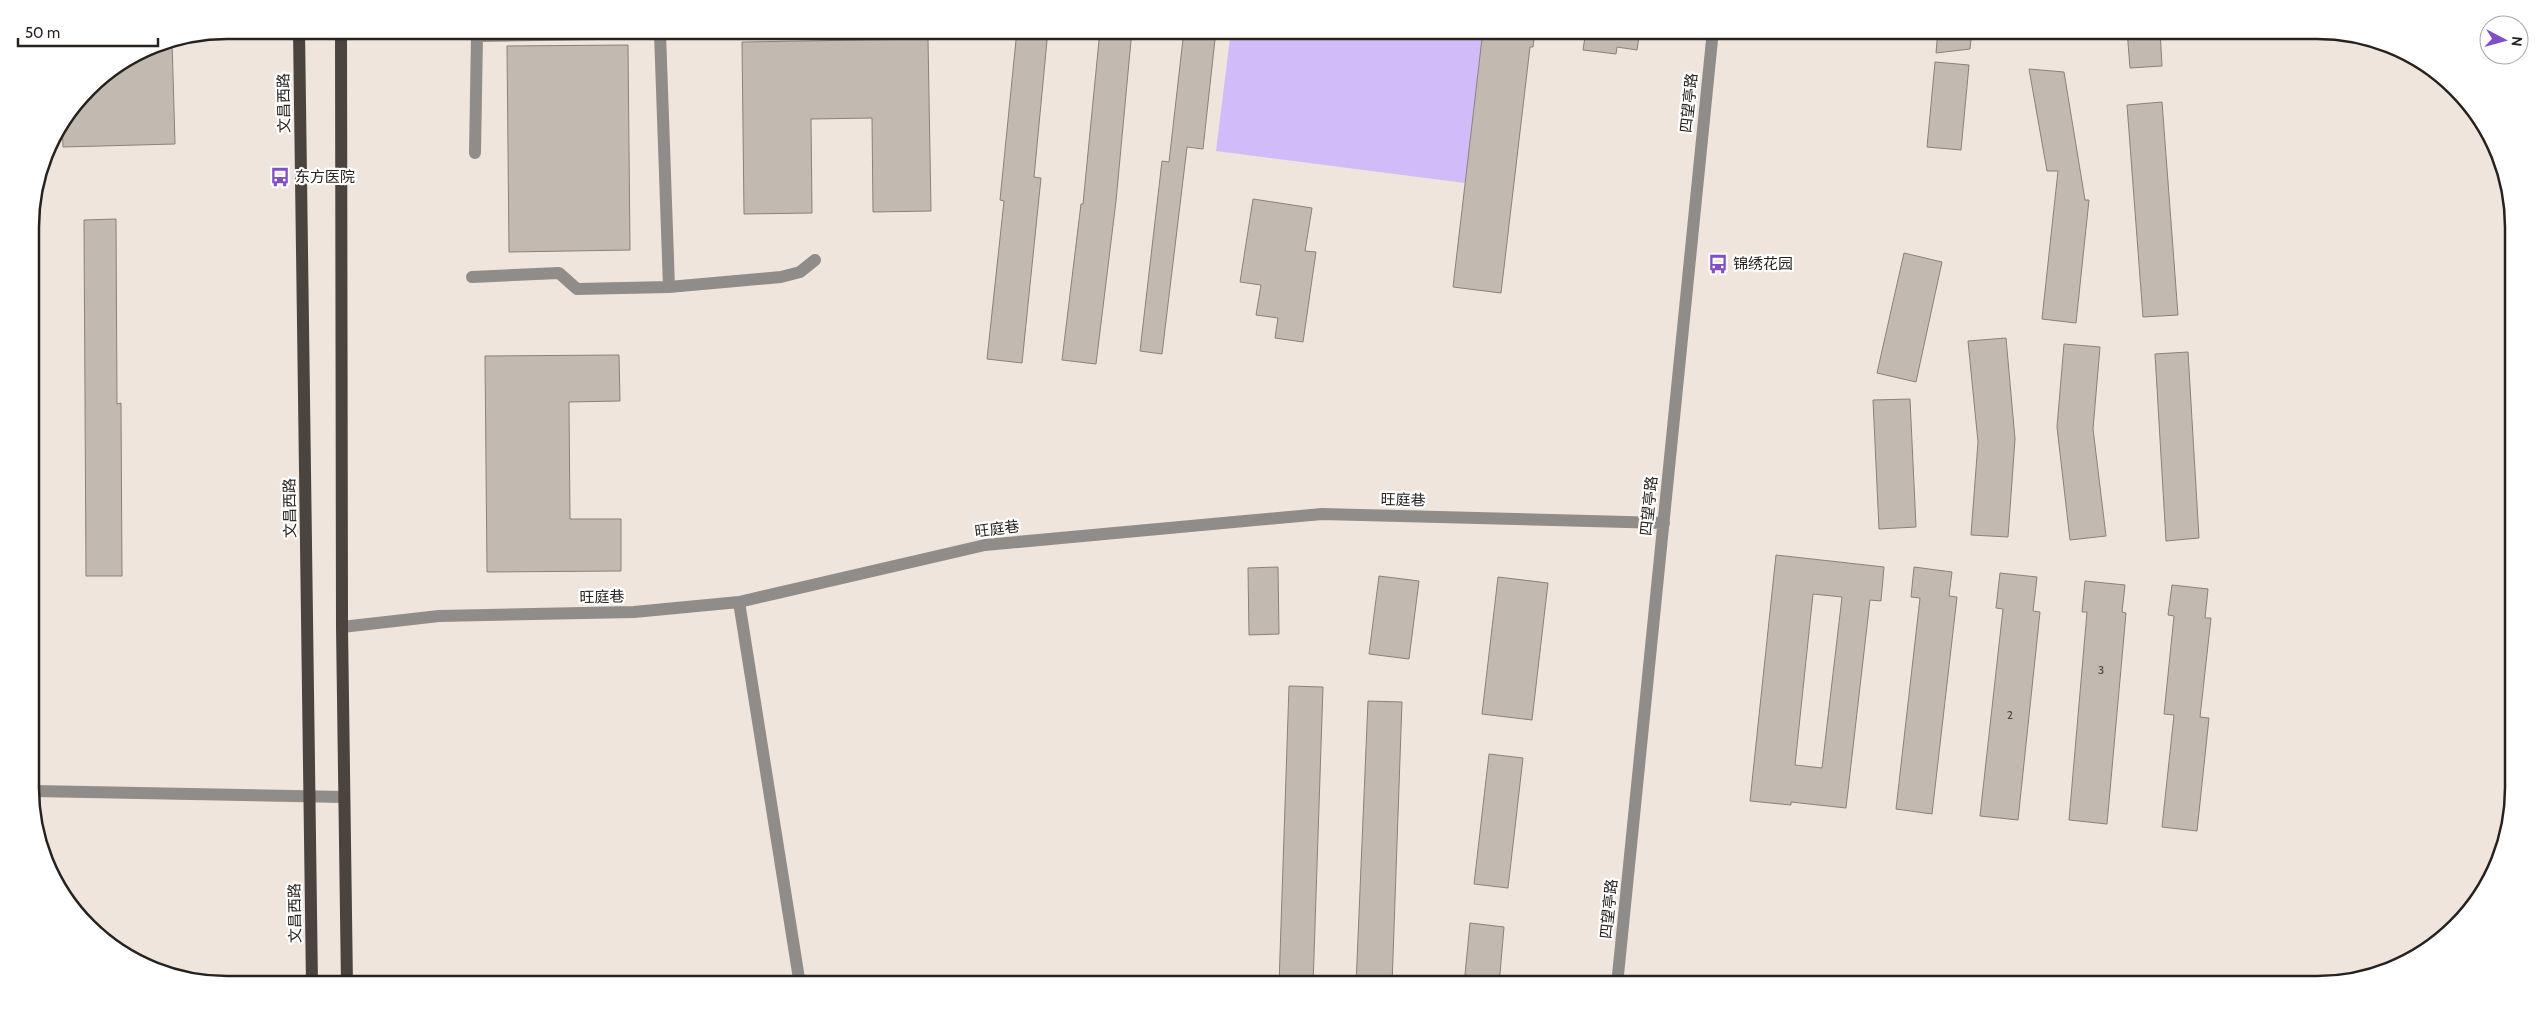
<svg xmlns="http://www.w3.org/2000/svg" width="2544" height="1015" font-family="Cabin,'Noto Sans SC',sans-serif">
<style>
.green{fill:#d1bcf9}
.building{fill:#c2b9b1;stroke:#8a817a;fill-rule:evenodd}
.lines{fill:none;stroke-linecap:round;stroke-linejoin:round}
.minor{stroke:#908c89;stroke-width:12}
.major{stroke:#4a433e;stroke-width:12}
.labels{text-anchor:middle;dominant-baseline:central;stroke-width:4.5;stroke-linejoin:round;paint-order:stroke}
.number-label{font-size:12px;fill:#4d4844}
.street-label{font-size:15px;fill:#262220;stroke:#fff}
.poi-label{font-size:15px;fill:#262220;stroke:#fff;text-anchor:start}
.rim{fill:none;stroke:#262220;stroke-width:2.5}
</style>
<rect width="100%" height="100%" fill="#efe5dd"/>
<!-- green -->
<path class="green" d="M1231,30H1483L1465,183L1216,151Z"/>
<!-- building -->
<path class="building" d="M1017,30H1048L1034,177L1041,178L1022,363L987,359L1004,201L1000,200Z
M1100,30H1132L1116,201L1096,364L1062,360L1081,204H1083Z
M1184,30H1216L1203,149L1187,147L1162,354L1140,351L1162,161L1169,162Z
M1483,30H1535L1533,47H1530L1501,293L1453,287Z
M1586,30H1640L1637,50L1617,47L1616,54L1583,50Z
M1938,30H1972L1970,49L1936,53Z
M2127,30H2160L2162,66L2130,68Z
M928,39L931,211L873,212L872,118L811,119L812,213L744,214L742,42Z
M172,41L175,144L63,147L62,124L97,79L151,45Z
M628,45L630,250L509,252L507,46Z
M1935,62L1969,65L1961,150L1927,147Z
M2029,69L2064,72L2085,200H2089L2076,323L2042,319L2058,171H2047Z
M2162,102L2178,315L2143,317L2127,105Z
M1253,199L1312,208L1305,251L1316,252L1303,342L1275,338L1278,318L1256,315L1261,285L1240,282Z
M116,219L117,404L121,403L122,576H86L84,220Z
M1904,253L1942,262L1916,382L1877,373Z
M2006,338L2015,439L2008,537L1971,535L1978,442L1968,341Z
M2064,344L2100,347L2093,429L2106,536L2070,540L2057,427Z
M2188,352L2199,538L2166,541L2155,354Z
M619,355L620,401L569,402L570,519H621V571L487,572L485,356Z
M1910,399L1916,527L1879,529L1873,400Z
M1776,555L1884,567L1881,601L1870,600L1846,808L1791,802V805L1750,801ZM1813,594L1842,597L1822,768L1795,765Z
M1278,567L1279,634L1249,635L1248,568Z
M1914,567L1952,572L1949,596L1957,597L1932,814L1896,809L1920,598L1911,597Z
M2000,573L2037,577L2033,611L2040,612L2018,820L1980,816L2003,609L1996,608Z
M1379,576L1419,581L1409,659L1369,654Z
M1498,577L1548,583L1532,720L1482,714Z
M2085,581L2125,585L2122,612L2126,613L2107,824L2069,820L2087,612H2082Z
M2172,585L2208,589L2205,618H2211L2200,717L2209,718L2197,831L2162,827L2174,715L2164,714L2174,616L2168,615Z
M1289,686L1323,687L1313,985H1279Z
M1368,701L1402,702L1392,985H1356Z
M1489,754L1523,758L1508,888L1474,884Z
M1470,923L1504,927L1499,985H1464Z"/>
<g class="lines">
<!-- minor -->
<path class="minor" d="M475,153L477,36L660,33L669,287
M472,277L559,273L577,289L669,287L781,277L800,272L815,260
M739,602L800,985
M342,627L439,616L634,612L739,602L985,545L1322,514L1664,523
M34,791L344,797
M1617,985L1713,30"/>
<!-- major -->
<path class="major" d="M299,30L312,985
M341,30L342,627L347,985"/>
</g>
<!-- icons -->
<defs>
<symbol id="bus-bare" viewBox="-9 -9 18 18"><path d="M-5-6H5V4H4V6H2V4H-2V6H-4V4H-5ZM-3.5-4V0h7V-4ZM-3.5 1.2v1.5H-2V1.2ZM2 1.2v1.5H3.5V1.2Z" fill="#814ec6" stroke="#fff" stroke-width="2.5" paint-order="stroke"/></symbol>
</defs>
<g fill-rule="evenodd">
<use href="#bus-bare" x="266" y="163" width="28" height="28"/>
<use href="#bus-bare" x="1704" y="250" width="28" height="28"/>
</g>
<g class="labels">
<!-- number labels -->
<g class="number-label">
<text x="2101" y="669">3</text>
<text x="2010" y="714">2</text>
</g>
<!-- street labels -->
<g class="street-label">
<text transform="translate(284 103) rotate(-91)">文昌西路</text>
<text transform="translate(1689 103) rotate(-84)">四望亭路</text>
<text transform="translate(1403 500) rotate(1)">旺庭巷</text>
<text transform="translate(1649 506) rotate(-84)">四望亭路</text>
<text transform="translate(290 508) rotate(-91)">文昌西路</text>
<text transform="translate(997 529) rotate(-7)">旺庭巷</text>
<text transform="translate(602 597) rotate(-1)">旺庭巷</text>
<text transform="translate(1609 909) rotate(-84)">四望亭路</text>
<text transform="translate(295 913) rotate(-91)">文昌西路</text>
</g>
<!-- poi labels -->
<g class="poi-label">
<text x="295" y="177">东方医院</text>
<text x="1733" y="264">锦绣花园</text>
</g>
</g>
<!-- crop -->
<path d="M0 0H2544V1015H0ZM227 39H2317A188 188 0 0 1 2505 227V788A188 188 0 0 1 2317 976H227A188 188 0 0 1 39 788V227A188 188 0 0 1 227 39Z" fill="#fff" fill-rule="evenodd"/>
<path class="rim" d="M227 39H2317A188 188 0 0 1 2505 227V788A188 188 0 0 1 2317 976H227A188 188 0 0 1 39 788V227A188 188 0 0 1 227 39Z"/>
<!-- north arrow -->
<g transform="translate(2504 40) rotate(96)"><circle r="24" fill="#ffffff" stroke="#a8a7a6"/>
<path d="M0-4L9 19L0 12L-9 19Z" fill="#814ec6"/>
<text y="-8" font-size="14" font-weight="bold" text-anchor="middle" fill="#262220">N</text>
</g>
<!-- scale -->
<path d="M18 38v8h140v-8" fill="none" stroke="#262220" stroke-width="2.5"/>
<text x="25" y="38" font-size="15" fill="#262220" stroke="#ffffff" stroke-width="4" paint-order="stroke">50 m</text>
</svg>
